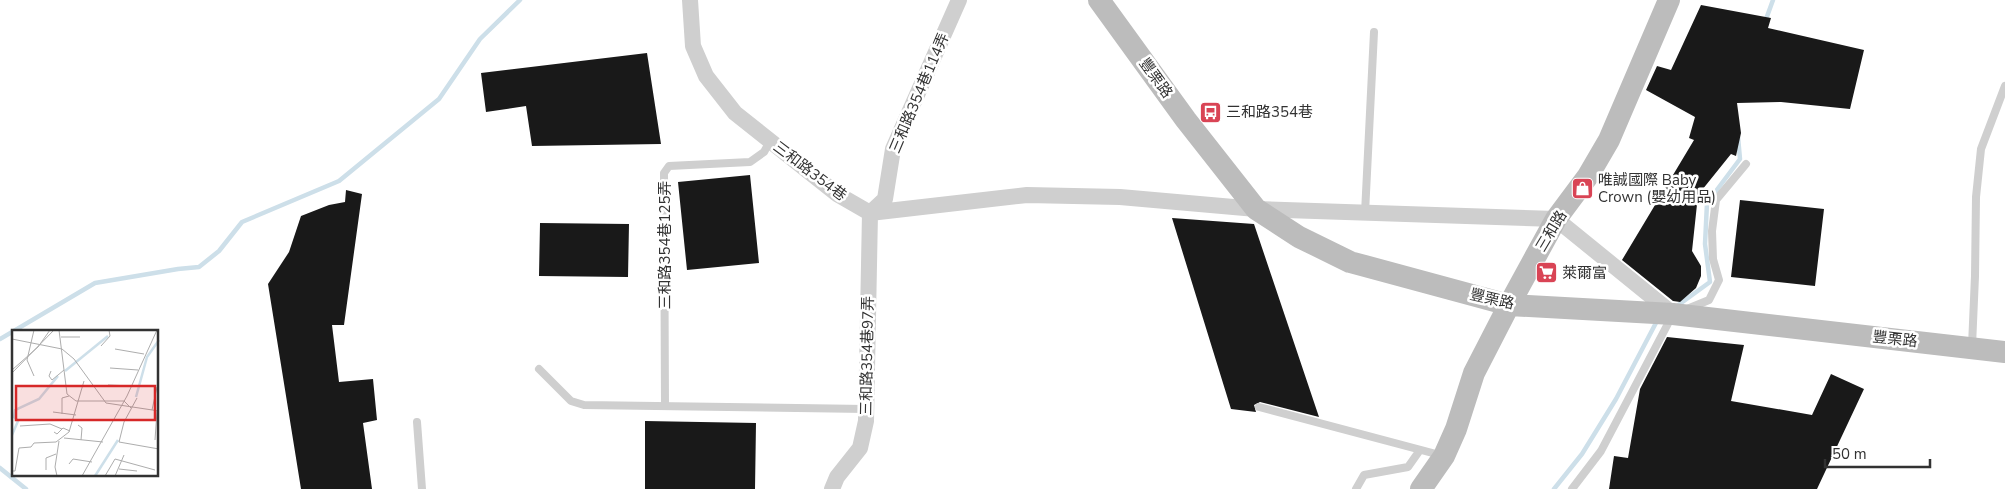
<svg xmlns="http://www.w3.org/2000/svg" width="2005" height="489" font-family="'Nunito Sans','Noto Sans TC',sans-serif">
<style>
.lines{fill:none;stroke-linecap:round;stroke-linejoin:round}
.stream{stroke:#cddfe9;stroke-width:4.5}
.building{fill:#191919}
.lane{stroke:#cfcfcf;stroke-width:8}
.street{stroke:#cfcfcf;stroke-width:16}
.secondary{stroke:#bcbcbc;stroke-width:22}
.labels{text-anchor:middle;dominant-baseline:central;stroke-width:5;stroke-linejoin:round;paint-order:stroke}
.street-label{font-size:15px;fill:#323232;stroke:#fff}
.poi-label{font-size:15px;fill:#323232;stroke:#fff;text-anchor:start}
.inset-river{fill:none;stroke:#cddfe9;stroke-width:2.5}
.inset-road{fill:none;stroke:#adadad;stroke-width:1}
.view{fill:#d62828;fill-opacity:0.15;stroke:#d62828;stroke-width:2.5}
.inset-edge{fill:none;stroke:#323232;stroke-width:2.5}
</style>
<rect width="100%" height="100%" fill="#fff"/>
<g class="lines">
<!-- stream -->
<path class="stream" d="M1765,22L1773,0
M1677,306L1710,282L1705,244L1707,203L1740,159L1738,137
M0,339L95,283L178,269L199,267L219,251L242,222L339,181L439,99L480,39L520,0
M0,468L26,489
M1554,489L1582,454L1616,399L1658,319"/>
</g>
<!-- building -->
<path class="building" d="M1701,5L1771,18L1768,28L1864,50L1850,109L1781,102L1737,103L1741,133L1736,156L1731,154L1698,195L1692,251L1701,266V276L1696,288L1680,302L1673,301L1622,260L1694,140L1689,138L1695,117L1646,90L1657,66L1671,70Z
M647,53L661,144L532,146L526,106L486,112L481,73Z
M750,175L759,263L687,270L678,182Z
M346,190L362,194L344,325H332L339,382L373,379L377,420L363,423L372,489H301L268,284L289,252L301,216L329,205L345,202Z
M1740,200L1824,209L1815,286L1731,277Z
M1172,218L1254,224L1319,417L1260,402L1254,405L1256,412L1231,409Z
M540,223L629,224L628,277L539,276Z
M1667,337L1744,345L1731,401L1812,415L1831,374L1864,389L1817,489H1609L1614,456L1628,458L1640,389Z
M645,421L756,423L755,489H645Z"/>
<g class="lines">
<!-- lane -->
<path class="lane" d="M1365,213L1374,32
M1687,309L1709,300L1719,280L1713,259L1712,231L1716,200L1746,164
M1972,346L1975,276L1976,197L1981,149L2005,86
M539,369L571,401L584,405L866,409
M665,406L664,173L669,166L750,162L764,152L770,141
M1259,407L1440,455
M417,422L422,489
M1356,489L1364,475L1408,467L1420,450
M1572,489L1601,451L1672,316"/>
<!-- street -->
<path class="street" d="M690,0L693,46L706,76L735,113L837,194L870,213L1027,195L1120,197L1256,209L1556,219L1673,314
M870,213L885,199L893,149L959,0
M832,489L837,477L860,448L866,421L870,213"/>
<!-- secondary -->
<path class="secondary" d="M1099,0L1186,120L1256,209L1299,237L1350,262L1509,305L1673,314L2005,352
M1421,489L1444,456L1456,429L1474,373L1509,305L1556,219L1588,176L1609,140L1669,0"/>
</g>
<!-- icons -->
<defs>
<symbol id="bus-square" viewBox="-11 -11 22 22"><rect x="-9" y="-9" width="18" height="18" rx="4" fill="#d94455" stroke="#fff"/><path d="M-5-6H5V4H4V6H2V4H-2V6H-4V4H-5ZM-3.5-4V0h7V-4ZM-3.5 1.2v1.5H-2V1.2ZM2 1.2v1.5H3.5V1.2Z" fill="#fff"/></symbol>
<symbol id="shop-square" viewBox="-11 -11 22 22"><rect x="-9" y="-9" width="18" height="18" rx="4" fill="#d94455" stroke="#fff"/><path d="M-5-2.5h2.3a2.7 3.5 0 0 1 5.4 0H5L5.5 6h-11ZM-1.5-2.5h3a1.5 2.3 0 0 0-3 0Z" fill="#fff"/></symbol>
<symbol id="supermarket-square" viewBox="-11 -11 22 22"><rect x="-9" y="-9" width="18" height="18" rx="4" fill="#d94455" stroke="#fff"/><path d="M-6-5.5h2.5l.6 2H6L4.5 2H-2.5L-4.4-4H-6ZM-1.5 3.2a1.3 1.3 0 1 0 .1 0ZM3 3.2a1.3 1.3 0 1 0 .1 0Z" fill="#fff"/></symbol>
</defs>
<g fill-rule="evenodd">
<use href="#bus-square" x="1198" y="100" width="25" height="25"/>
<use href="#shop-square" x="1570" y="176" width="25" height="25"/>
<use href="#supermarket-square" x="1534" y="260" width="25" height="25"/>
</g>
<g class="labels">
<!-- street labels -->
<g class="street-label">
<text transform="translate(1156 78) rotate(54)">豐栗路</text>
<text transform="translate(919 93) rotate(-67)">三和路354巷114弄</text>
<text transform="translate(810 171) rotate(37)">三和路354巷</text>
<text transform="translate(1551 231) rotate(-59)">三和路</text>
<text transform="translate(665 245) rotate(-90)">三和路354巷125弄</text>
<text transform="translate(1492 299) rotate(13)">豐栗路</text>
<text transform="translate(1895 339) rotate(6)">豐栗路</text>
<text transform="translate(867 356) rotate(-89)">三和路354巷97弄</text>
</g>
<!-- poi labels -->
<g class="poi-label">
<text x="1226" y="112">三和路354巷</text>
<text x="1598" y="180">唯誠國際 Baby<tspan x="1598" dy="17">Crown (嬰幼用品)</tspan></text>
<text x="1562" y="273">萊爾富</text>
</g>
</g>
<!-- overview -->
<g transform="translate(12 330)">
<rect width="146" height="146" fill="#fff"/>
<path class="inset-river" d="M53,41L96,6M124,67L135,27L147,10M0,105L6,91L2,87L3,80L27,69L46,46M83,146L106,110"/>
<path class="inset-road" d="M22,0L15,30L22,46M47,0L55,64L64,71H112L119,78M49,7H68M0,9L50,19L62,29L94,73L147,81M89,16L98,6L97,0M103,19L132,24M98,38L126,40M0,40L26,17L38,0M39,41L37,46L40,50L52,40M0,43L42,0M96,55L120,56M125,68L112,92L107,112L147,119M140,80L145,57M41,82L64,85M50,84V68L57,66M66,95L70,98L69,110M8,96L38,94L50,99M42,102L45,104L51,98L58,101M52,108L91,112M143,110L145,81M57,134L61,129L80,132M107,139L125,141M34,140V128L44,124M0,141H3L7,118L19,117L22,113L44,112L57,102L72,51M45,146L43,137L47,111M70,146L115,66L145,0M93,146L103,129L143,140M103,146L112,125"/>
<path class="view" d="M4,56H143V90H4Z"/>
<rect width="146" height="146" class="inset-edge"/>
</g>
<!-- scale -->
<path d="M1825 459v8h105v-8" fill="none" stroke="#323232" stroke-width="2.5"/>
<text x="1832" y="459" font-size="15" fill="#323232" stroke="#ffffff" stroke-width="4" paint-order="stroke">50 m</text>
</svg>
